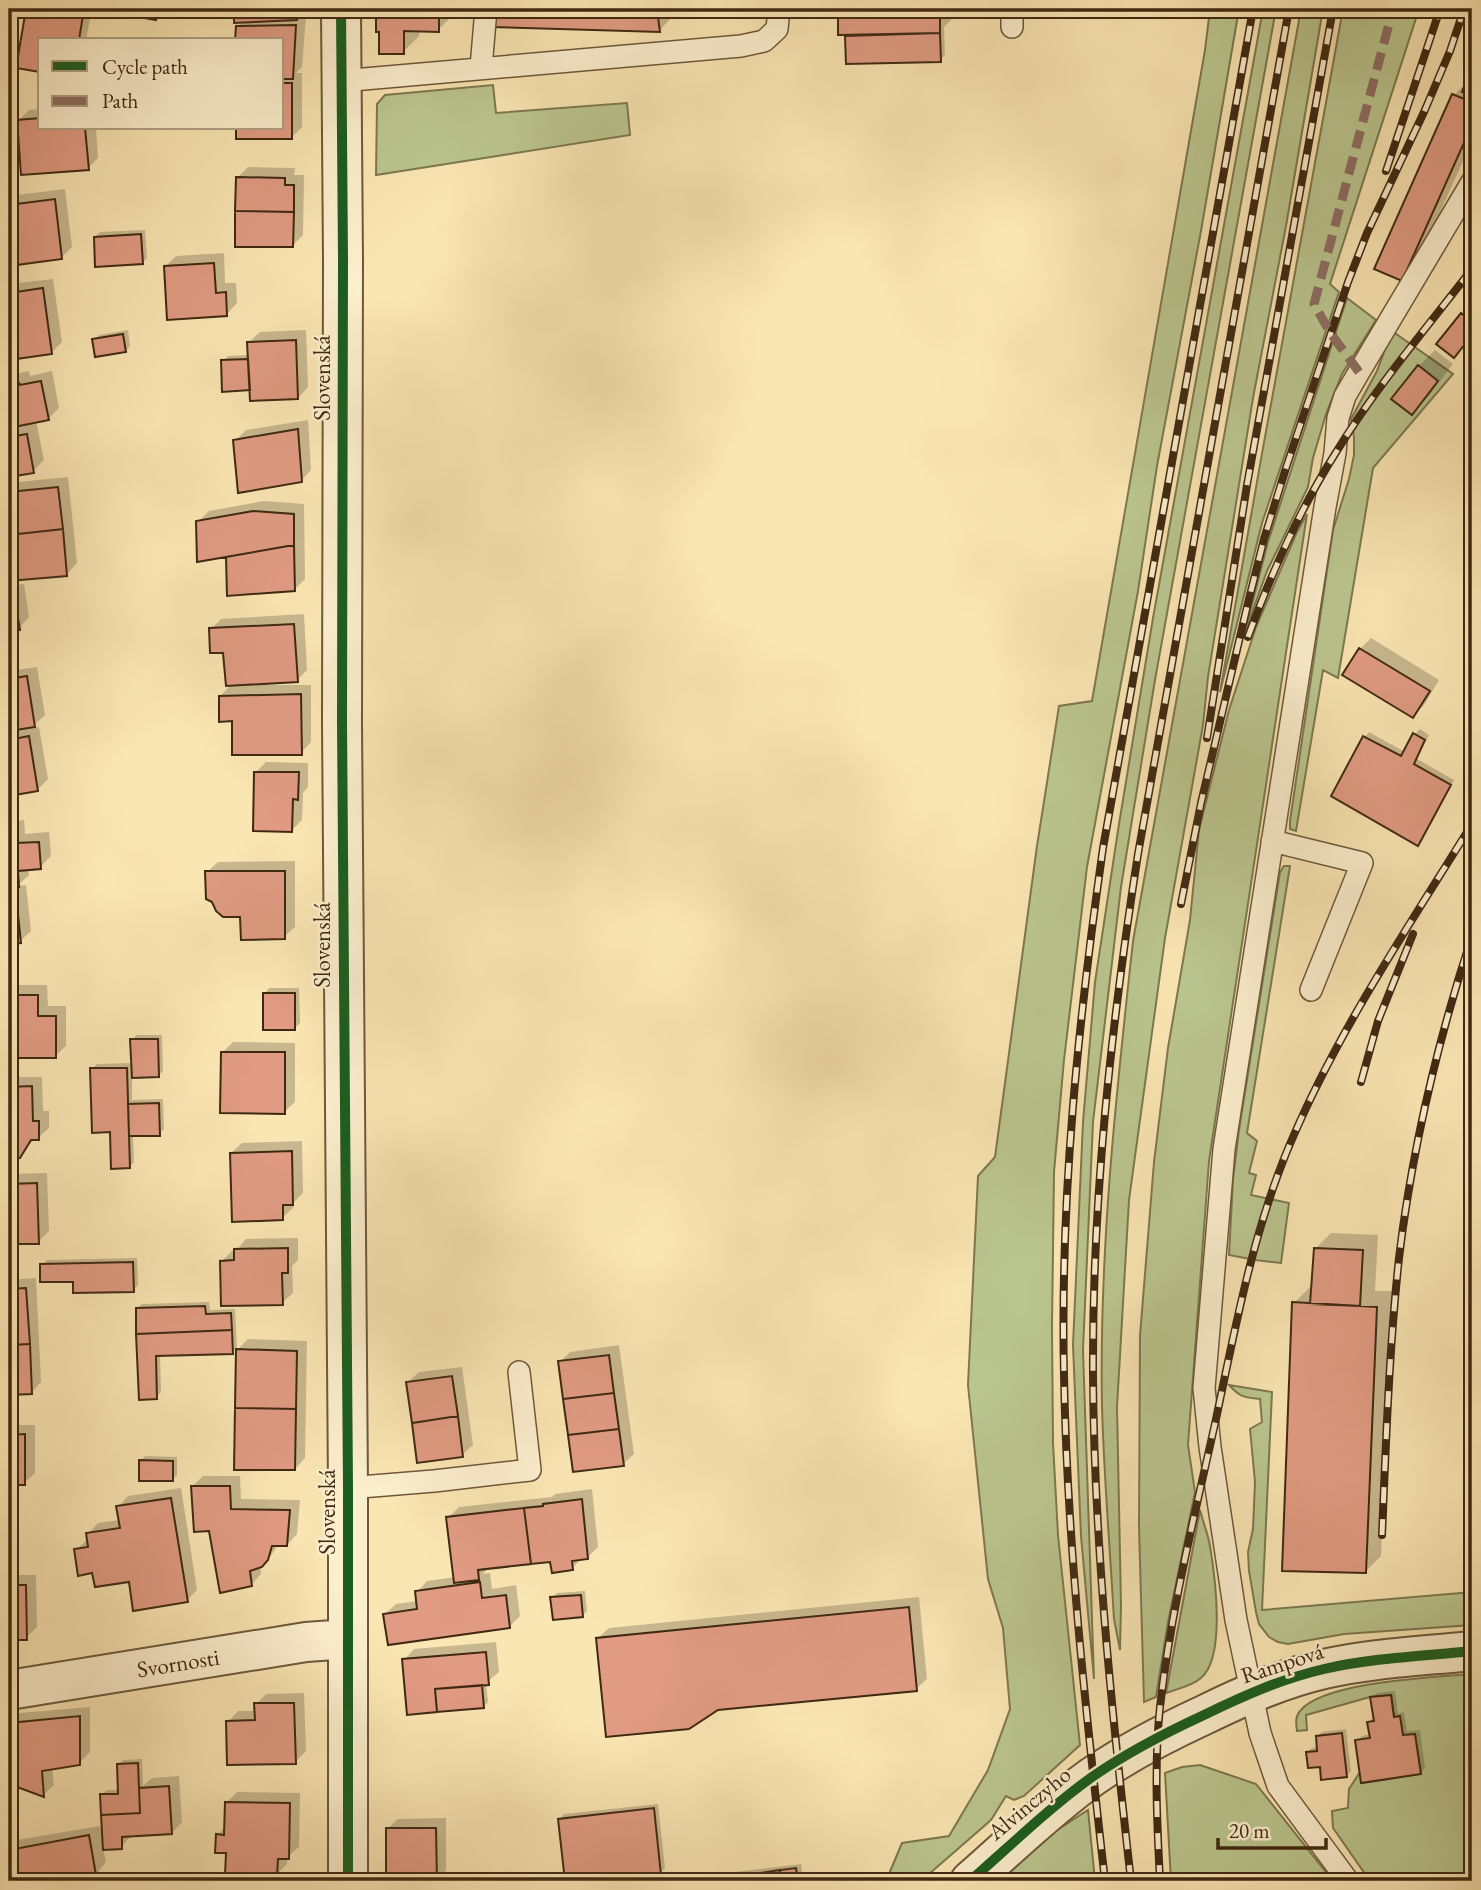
<svg xmlns="http://www.w3.org/2000/svg" width="1481" height="1890" font-family="'EB Garamond',serif">
<style>
.green{fill:#bbc68f;stroke:#7d7850;stroke-width:2}
.shadow{fill:#0003}
.building{fill:#e09b82;stroke:#3f2912;stroke-width:2}
.lines{fill:none;stroke-linecap:round;stroke-linejoin:round}
.lane-casing{stroke:#6e583a;stroke-width:24}
.street-casing{stroke:#6e583a;stroke-width:42}
.lane{stroke:#fcefce;stroke-width:21}
.street{stroke:#fcefce;stroke-width:38}
.rail-casing{stroke:#3f2912;stroke-width:8}
.rail{stroke:#fcefce;stroke-width:5;stroke-dasharray:16;stroke-linecap:butt}
.quiet{stroke:#8d6e63;stroke-width:9;stroke-dasharray:18 9;stroke-linecap:butt}
.cycleway-casing{stroke:#fcefce;stroke-width:15}
.cycleway{stroke:#1b5e20;stroke-width:10}
.labels{text-anchor:middle;dominant-baseline:central;stroke-width:5;stroke-linejoin:round;paint-order:stroke}
.street-label{font-size:23px;fill:#3f2912;stroke:#fcefce}
</style>
<rect width="100%" height="100%" fill="#fae6b3"/>
<filter id="stains"><feTurbulence type="fractalNoise" baseFrequency=".00286" numOctaves="4"/><feColorMatrix values="0 0 0 0 .2 0 0 0 0 .09 0 0 0 0 .02 0 0 0 .5 -.17"/></filter>
<radialGradient id="worn" r=".72"><stop offset=".6" stop-color="#630" stop-opacity="0"/><stop offset="1" stop-color="#630" stop-opacity=".3"/></radialGradient>
<!-- green -->
<path class="green" d="M1210,9H1239L1201,231L1157,466L1138,591L1087,867L1064,1060L1054,1172L1052,1327L1053,1443L1058,1535L1080,1745L1024,1796L1014,1800L1006,1796L991,1820L921,1881H886L902,1843L949,1836L988,1770L1010,1709L1003,1628L988,1579L968,1385L978,1176L995,1157L1037,846L1059,706L1092,701L1205,50Z
M1263,9H1276L1155,680L1121,887L1093,1122L1083,1350L1094,1679L1081,1536L1073,1345L1083,1122L1095,982L1119,824L1153,618Z
M1301,9H1323L1286,226L1253,398L1208,677L1203,725L1165,938L1129,1200L1117,1407L1121,1605L1120,1650L1114,1619C1110,1549 1104,1478 1102,1407C1099,1251 1116,1095 1133,941Z
M1343,9H1419L1330,284L1339,292L1262,523L1220,692C1259,464 1302,236 1343,9Z
M493,85L496,113L627,103L630,135L376,175L377,104L385,95Z
M1347,298L1376,320L1342,374L1326,414L1313,458L1308,487L1267,571L1244,635L1268,542Z
M1392,331L1453,374L1373,468L1338,678L1323,670L1296,831L1290,829V821L1333,530L1349,479L1354,455V437L1351,419L1377,371Z
M1307,514L1209,1161L1188,1445L1195,1492L1168,1622L1156,1697L1144,1702L1139,1527L1140,1336L1154,1162L1168,1048L1190,920L1199,830L1229,710L1256,627L1297,532Z
M1284,866H1290L1247,1133L1257,1141L1249,1173L1256,1175L1251,1195L1289,1203L1281,1263L1255,1260L1229,1255L1233,1180L1239,1130L1280,872Z
M1229,1385L1272,1392L1262,1610L1472,1592V1625L1344,1634L1288,1644L1278,1642L1269,1637L1259,1624L1256,1612L1249,1571L1248,1552L1253,1529L1255,1482L1250,1429L1262,1422L1260,1399C1244,1397 1241,1398 1229,1385Z
M1200,1510C1203,1522 1208,1534 1210,1546C1215,1576 1226,1657 1201,1678C1192,1686 1177,1689 1166,1693Z
M1472,1674V1881H1370L1333,1828L1332,1811L1348,1808L1349,1789L1360,1772L1362,1783L1421,1774L1415,1735H1403L1394,1717L1391,1695L1370,1697L1306,1715L1307,1730L1297,1731C1296,1724 1295,1717 1300,1711C1323,1682 1434,1677 1472,1674Z
M1200,1765L1256,1784L1333,1881H1171L1165,1773L1182,1767Z
M1088,1810L1095,1881H999L1051,1834Z"/>
<!-- shadow -->
<path class="shadow" d="M28,9H92L86,40H40V70L18,67Z
M104,9H166L156,18Z
M236,9H306L299,16H306L302,67L296,73H302V127L291,138L237,137V128H282V40H237L238,27L244,21H236Z
M377,9H454V14L438,30H419V36L403,52L381,30H378Z
M496,9H669L670,19L660,30L495,25Z
M840,9H960V11L944,27L945,55L940,60L847,36L849,33L840,34Z
M1472,70V141L1417,263L1401,279L1376,268L1454,95L1469,80Z
M40,109V128H96L98,158L88,168L18,121L29,110Z
M248,167L295,168L294,175H304L303,235L292,246L237,178Z
M65,189L72,247L62,257L9,264V196Z
M145,230L147,258L142,263L95,237L100,232Z
M224,253L225,283H236L237,303L227,314L165,267L176,256Z
M53,279L62,342L51,353L9,358V284Z
M1472,304V337L1454,356L1462,314Z
M128,330L130,346L126,351L94,340L99,335Z
M306,330L308,387L298,398L251,388L223,361L228,356L250,355L249,342L260,332Z
M1435,350L1453,364L1428,397L1412,412L1394,399L1419,366Z
M29,371L30,376L52,371L59,408L49,418L36,421L44,460L33,471L9,476V375Z
M308,420L311,470L301,481L235,441L246,430Z
M68,477L77,563L67,574L9,579V483Z
M264,501L304,504L305,579L295,589L229,594L228,555L198,522L209,511Z
M24,584L29,617L19,628L10,630L11,636L9,639V586Z
M304,614L307,670L297,680L268,682V685H311V742L301,753L234,719L220,696L232,684L225,651L211,629L221,619Z
M1371,638L1439,680L1424,705L1413,716L1345,674L1360,649Z
M37,667L45,715L31,728L39,727L48,779L38,789L9,794V671Z
M1420,729L1429,735L1417,759L1454,780L1422,839L1417,844L1365,737L1369,732L1405,752L1415,734Z
M266,762L308,763V787L303,793L302,820L292,830L256,772Z
M24,820L25,834L49,832L51,856L40,867L28,868L29,875L17,886L26,885L31,931L20,941L9,942V822Z
M295,861V927L284,937L242,916L207,872L218,862Z
M9,985H47L48,1006H66V1046L55,1056H9Z
M269,988H299L300,1023L295,1028L265,993Z
M137,1035H162L163,1071L158,1076L132,1077V1100L163,1099L164,1129L159,1134H133L134,1162L129,1167L111,1130L92,1069L97,1064L133,1063L132,1040Z
M233,1042L295,1043V1102L284,1112L222,1053Z
M9,1077H42L43,1111H49V1128L38,1138H35L19,1156H9Z
M302,1141L303,1193L293,1203V1208L282,1218L231,1153L242,1143Z
M47,1173L49,1231L38,1242L9,1243V1174Z
M1331,1233L1378,1235L1375,1291H1393L1381,1556L1365,1572L1294,1303L1310,1287H1313L1315,1249Z
M298,1238V1260L292,1266L293,1293L282,1303L221,1262L232,1251H236L246,1239Z
M137,1258L138,1285L133,1290L74,1280L42,1265L47,1260Z
M36,1278L41,1382L31,1393H13L9,1397V1280Z
M209,1302L210,1310L235,1309L237,1347L232,1352L160,1354L161,1392L156,1397L137,1309L142,1304Z
M248,1339L307,1341L305,1458L295,1469L237,1350Z
M619,1345L634,1454L623,1464L560,1362L570,1352Z
M462,1367L473,1445L462,1455L408,1382L419,1372Z
M9,1425H35V1473L24,1483H9Z
M145,1456L177,1457V1475L172,1480L141,1461Z
M203,1476H240L241,1499L300,1500L297,1534L287,1545H278L272,1554L260,1566L261,1574L251,1585L211,1529L192,1487Z
M181,1488L197,1590L187,1600L130,1580L94,1571L76,1550L88,1539V1534L98,1523L120,1520L118,1507L128,1496Z
M592,1489L598,1547L588,1557L582,1558L572,1568L552,1560L489,1567L483,1574L490,1573L492,1589L516,1585L520,1616L509,1627L385,1614L396,1604L418,1601L417,1592L427,1581L455,1577L448,1518L459,1507L552,1497L555,1494Z
M9,1575H36L37,1627L26,1638H9Z
M585,1591L587,1611L582,1616L552,1598L557,1593Z
M919,1597L927,1679L916,1689L598,1638L609,1628Z
M496,1642L499,1672L486,1683L488,1702L483,1707L404,1660L414,1649Z
M1395,1691L1398,1714L1404,1712L1407,1731L1420,1730L1425,1768L1420,1773L1357,1741L1362,1736L1371,1734L1369,1722L1374,1717L1372,1697L1377,1693Z
M304,1693L306,1751L295,1762L228,1722L238,1711H256V1704L266,1694Z
M90,1707V1752L79,1763L52,1767L54,1785L43,1795L9,1782V1714Z
M1346,1729L1351,1771L1346,1776L1322,1765L1308,1752L1312,1748L1319,1747L1317,1737L1322,1732Z
M142,1759L143,1786L152,1778L179,1776L182,1822L172,1833L132,1835L121,1847L103,1848L106,1862L99,1870L101,1881H9V1844L11,1841L100,1826L102,1838H104L102,1795L107,1790H119V1765L123,1760Z
M1472,1765V1827H1471L1465,1772Z
M237,1792L300,1793L299,1847L287,1857V1864L276,1875L227,1851L217,1835L226,1826V1803Z
M658,1804L665,1868L660,1873L586,1881H567L560,1819L564,1814Z
M446,1818V1870L436,1881H388L387,1829L398,1819Z
M801,1864L803,1881H658Z"/>
<!-- building -->
<path class="building" d="M26,9H84L79,40H40V72L16,68Z
M94,9H158L156,20Z
M234,9H296L297,20L234,23Z
M376,9H439V32L404,31V54H379V32H376Z
M494,9H657L660,32L493,27Z
M838,9H940V33L838,35Z
M296,25L293,79H282V40H235L236,26Z
M940,33L941,62L846,64L845,36Z
M1472,65V95L1462,92Z
M282,83H292V139H236V128H282Z
M1452,94L1472,102V125L1402,281L1374,269Z
M40,118V128H85L89,170L21,175L17,120Z
M236,177L285,178V185H294V212L235,211Z
M55,199L62,259L9,266V205Z
M235,211L294,212L293,247H235Z
M141,234L143,264L95,267L94,237Z
M214,263L216,293L226,292L227,316L167,320L164,266Z
M43,288L52,354L9,360V293Z
M1461,313L1472,322V335L1454,358L1436,344Z
M123,334L126,352L95,357L92,339Z
M296,340L298,399L250,401L247,342Z
M248,359L250,390L222,392L221,360Z
M1418,365L1438,381L1412,415L1391,399Z
M18,381L20,385L41,381L49,420L9,428V383Z
M298,429L302,482L238,493L233,440Z
M27,434L34,473L9,477V437Z
M58,487L63,529L9,535V492Z
M253,511L294,514V545L197,562L196,521Z
M63,529L67,576L9,581V535Z
M294,545L295,591L227,596L226,557Z
M14,594L20,630L9,632V595Z
M294,624L298,682L226,686L223,653H210L209,628Z
M1359,648L1430,691L1413,718L1342,675Z
M27,676L35,727L9,731V679Z
M301,694L302,755H232V721L219,722V696Z
M1413,733L1425,740L1414,764L1451,785L1418,846L1331,796L1363,736L1401,756Z
M29,736L38,791L9,796V740Z
M254,772H299L298,800L293,799L292,832L253,831Z
M9,830H14L15,843L39,842L41,869L18,871L19,887L9,888Z
M205,871H285V939L241,940L240,917H223L216,911L212,902L206,899Z
M16,895L21,943L9,944V896Z
M263,993H295V1030H263Z
M9,995H38V1016H56V1058H9Z
M130,1039H158L159,1077L132,1078Z
M221,1052H285V1114L220,1113Z
M90,1068H127L130,1168L111,1169L110,1132L92,1133Z
M32,1086L33,1121H39V1140H31L20,1158H9V1087Z
M159,1103L160,1136H129L128,1104Z
M292,1151L293,1205H283V1220L232,1222L230,1153Z
M37,1183L39,1244H9V1184Z
M288,1248V1273H282L283,1305L221,1306L220,1261L234,1260V1249Z
M1314,1248L1363,1250L1360,1306L1310,1304Z
M133,1262L134,1292L73,1293V1282H40V1264Z
M26,1288L30,1344L9,1345V1289Z
M1292,1302L1377,1307L1366,1573L1282,1571Z
M205,1306L206,1314L231,1313L232,1330L136,1334V1308Z
M232,1330L233,1354L156,1356L157,1399L139,1400L136,1334Z
M30,1344L32,1394L9,1395V1345Z
M236,1349L297,1351L296,1409L235,1408Z
M609,1355L614,1393L563,1399L558,1361Z
M452,1376L458,1416L412,1423L406,1382Z
M614,1393L619,1429L568,1435L563,1399Z
M235,1408L296,1409L295,1470H234Z
M458,1416L463,1457L417,1463L412,1423Z
M619,1429L624,1466L573,1472L568,1435Z
M25,1434V1485H9V1435Z
M139,1460L173,1461V1481H139Z
M191,1486H230L231,1509L290,1510L287,1546H272L268,1560L262,1567L250,1571L252,1586L220,1593L209,1531L194,1532Z
M171,1498L188,1602L133,1611L129,1582L95,1587L92,1573L78,1576L74,1549L88,1547L86,1533L120,1528L116,1506Z
M582,1499L588,1559L572,1561L573,1570L552,1573L550,1562L531,1564L524,1508L543,1506V1504Z
M524,1508L531,1564L478,1570L479,1580L454,1583L446,1517Z
M480,1582L482,1598L506,1595L510,1628L388,1645L383,1614L417,1609L415,1591Z
M9,1585H26L27,1640H9Z
M581,1595L583,1617L553,1620L550,1597Z
M909,1607L917,1691L718,1710L689,1729L606,1737L596,1638Z
M486,1652L489,1685L435,1689L437,1712L407,1715L402,1659Z
M482,1685L484,1708L437,1712L435,1689Z
M1391,1695L1394,1717L1400,1716L1403,1735L1415,1734L1421,1774L1361,1783L1355,1740L1370,1738L1367,1722L1374,1721L1370,1697Z
M254,1703H294L296,1764L227,1765L226,1721L255,1720Z
M80,1716V1765L42,1771L44,1797L9,1784V1723Z
M1342,1733L1347,1777L1321,1780L1320,1767L1308,1768L1306,1752L1317,1751L1316,1736Z
M138,1763L140,1813L101,1815L100,1794H118L117,1764Z
M1472,1771V1828L1470,1829L1464,1772Z
M169,1786L172,1834L122,1837V1849L103,1850L101,1815L140,1813L139,1788Z
M225,1802L290,1803L289,1859H278L277,1876L225,1875L226,1853H215L216,1834L224,1835Z
M654,1808L661,1875L602,1881H565L558,1819Z
M386,1828H436L437,1881H386Z
M89,1835L96,1875L88,1876L89,1881H9V1850Z
M796,1868L798,1881H781L780,1870Z
M780,1870L781,1881H761L760,1873Z
M760,1873L761,1881H744L743,1875Z
M743,1875L744,1881H724L723,1877Z
M723,1877L724,1881H707V1879Z"/>
<g class="lines">
<defs>
<path id="lane" d="M1012,9V27
M481,68L486,9
M341,81L741,46L764,41L777,29L779,9
M1272,841L1362,863L1311,990
M348,1488L434,1481L530,1470L519,1372
M1348,1881L1278,1786L1260,1733L1236,1620L1210,1447L1204,1388L1224,1149L1325,507L1335,453L1338,418L1345,396L1359,372L1472,182"/>
<path id="street" d="M341,9L343,259L342,722L348,1488V1881
M9,1690L306,1642L348,1639
M970,1881C1010,1846 1049,1808 1092,1777C1128,1752 1165,1733 1204,1715C1243,1696 1281,1679 1324,1669C1372,1658 1423,1656 1472,1651"/>
</defs>
<!-- lane casing -->
<use href="#lane" class="lane-casing"/>
<!-- street casing -->
<use href="#street" class="street-casing"/>
<!-- lane -->
<use href="#lane" class="lane"/>
<!-- street -->
<use href="#street" class="street"/>
<defs>
<path id="rail" d="M1386,171L1440,9
M1248,637C1271,574 1299,511 1335,454C1375,388 1425,330 1472,269
M1207,738L1247,485L1333,9
M1181,904L1201,803L1247,607L1264,539L1286,468L1348,282L1367,233L1424,112L1450,51L1464,9
M1361,1082L1378,1021L1413,934
M1382,1535C1386,1443 1389,1350 1399,1258C1412,1149 1438,1040 1472,936
M1105,1881C1086,1713 1067,1544 1064,1375C1060,1197 1078,1024 1103,848L1253,9
M1131,1881C1112,1713 1094,1544 1093,1375C1092,1200 1111,1027 1138,854L1289,9
M1160,1881C1157,1823 1154,1764 1160,1707C1171,1609 1195,1514 1216,1419C1236,1324 1254,1226 1293,1137C1341,1026 1409,926 1472,824"/>
</defs>
<!-- rail casing -->
<use href="#rail" class="rail-casing"/>
<!-- rail -->
<use href="#rail" class="rail"/>
<!-- quiet -->
<path class="quiet" d="M1359,372L1331,334L1314,304L1393,9"/>
<defs>
<path id="cycleway" d="M341,9L343,259L342,722L348,1488V1881
M970,1881C1010,1846 1049,1808 1092,1777C1128,1752 1165,1733 1204,1715C1243,1696 1281,1679 1324,1669C1372,1658 1423,1656 1472,1651"/>
</defs>
<!-- cycleway casing -->
<use href="#cycleway" class="cycleway-casing"/>
<!-- cycleway -->
<use href="#cycleway" class="cycleway"/>
</g>
<g class="labels">
<!-- street labels -->
<g class="street-label">
<text transform="translate(322 378) rotate(-90)">Slovenská</text>
<text transform="translate(322 945) rotate(-90)">Slovenská</text>
<text transform="translate(327 1512) rotate(-90)">Slovenská</text>
<text transform="translate(178 1663) rotate(-9)">Svornosti</text>
<text transform="translate(1282 1663) rotate(-18)">Rampová</text>
<text transform="translate(1029 1803) rotate(-40)">Alvinczyho</text>
</g>
</g>
<!-- margin -->
<rect width="1481" height="1890" fill="none" stroke="#fae6b3" stroke-width="35"/>
<rect x="10" y="10" width="1460" height="1869" fill="none" stroke="#3f2912" stroke-width="3.5"/>
<rect x="18" y="18" width="1446" height="1855" fill="none" stroke="#3f2912" stroke-width="2"/>
<!-- legend -->
<rect x="38" y="38" width="245" height="91" fill="#fcefce" stroke="#b0a083" stroke-width="2"/>
<rect x="52" y="61" width="35" height="10" fill="#1b5e20" stroke="#b0a083" stroke-width="2"/>
<text x="102" y="74" font-size="21" fill="#3f2912">Cycle path</text>
<rect x="52" y="96" width="35" height="10" fill="#8d6e63" stroke="#b0a083" stroke-width="2"/>
<text x="102" y="108" font-size="21" fill="#3f2912">Path</text>
<!-- scale -->
<path d="M1218 1838v10h108v-10" fill="none" stroke="#3f2912" stroke-width="3.5"/>
<text x="1229" y="1838" font-size="21" fill="#3f2912" stroke="#fcefce" stroke-width="5" paint-order="stroke">20 m</text>
<rect width="100%" height="100%" filter="url(#stains)"/>
<rect width="100%" height="100%" fill="url(#worn)"/>
</svg>
